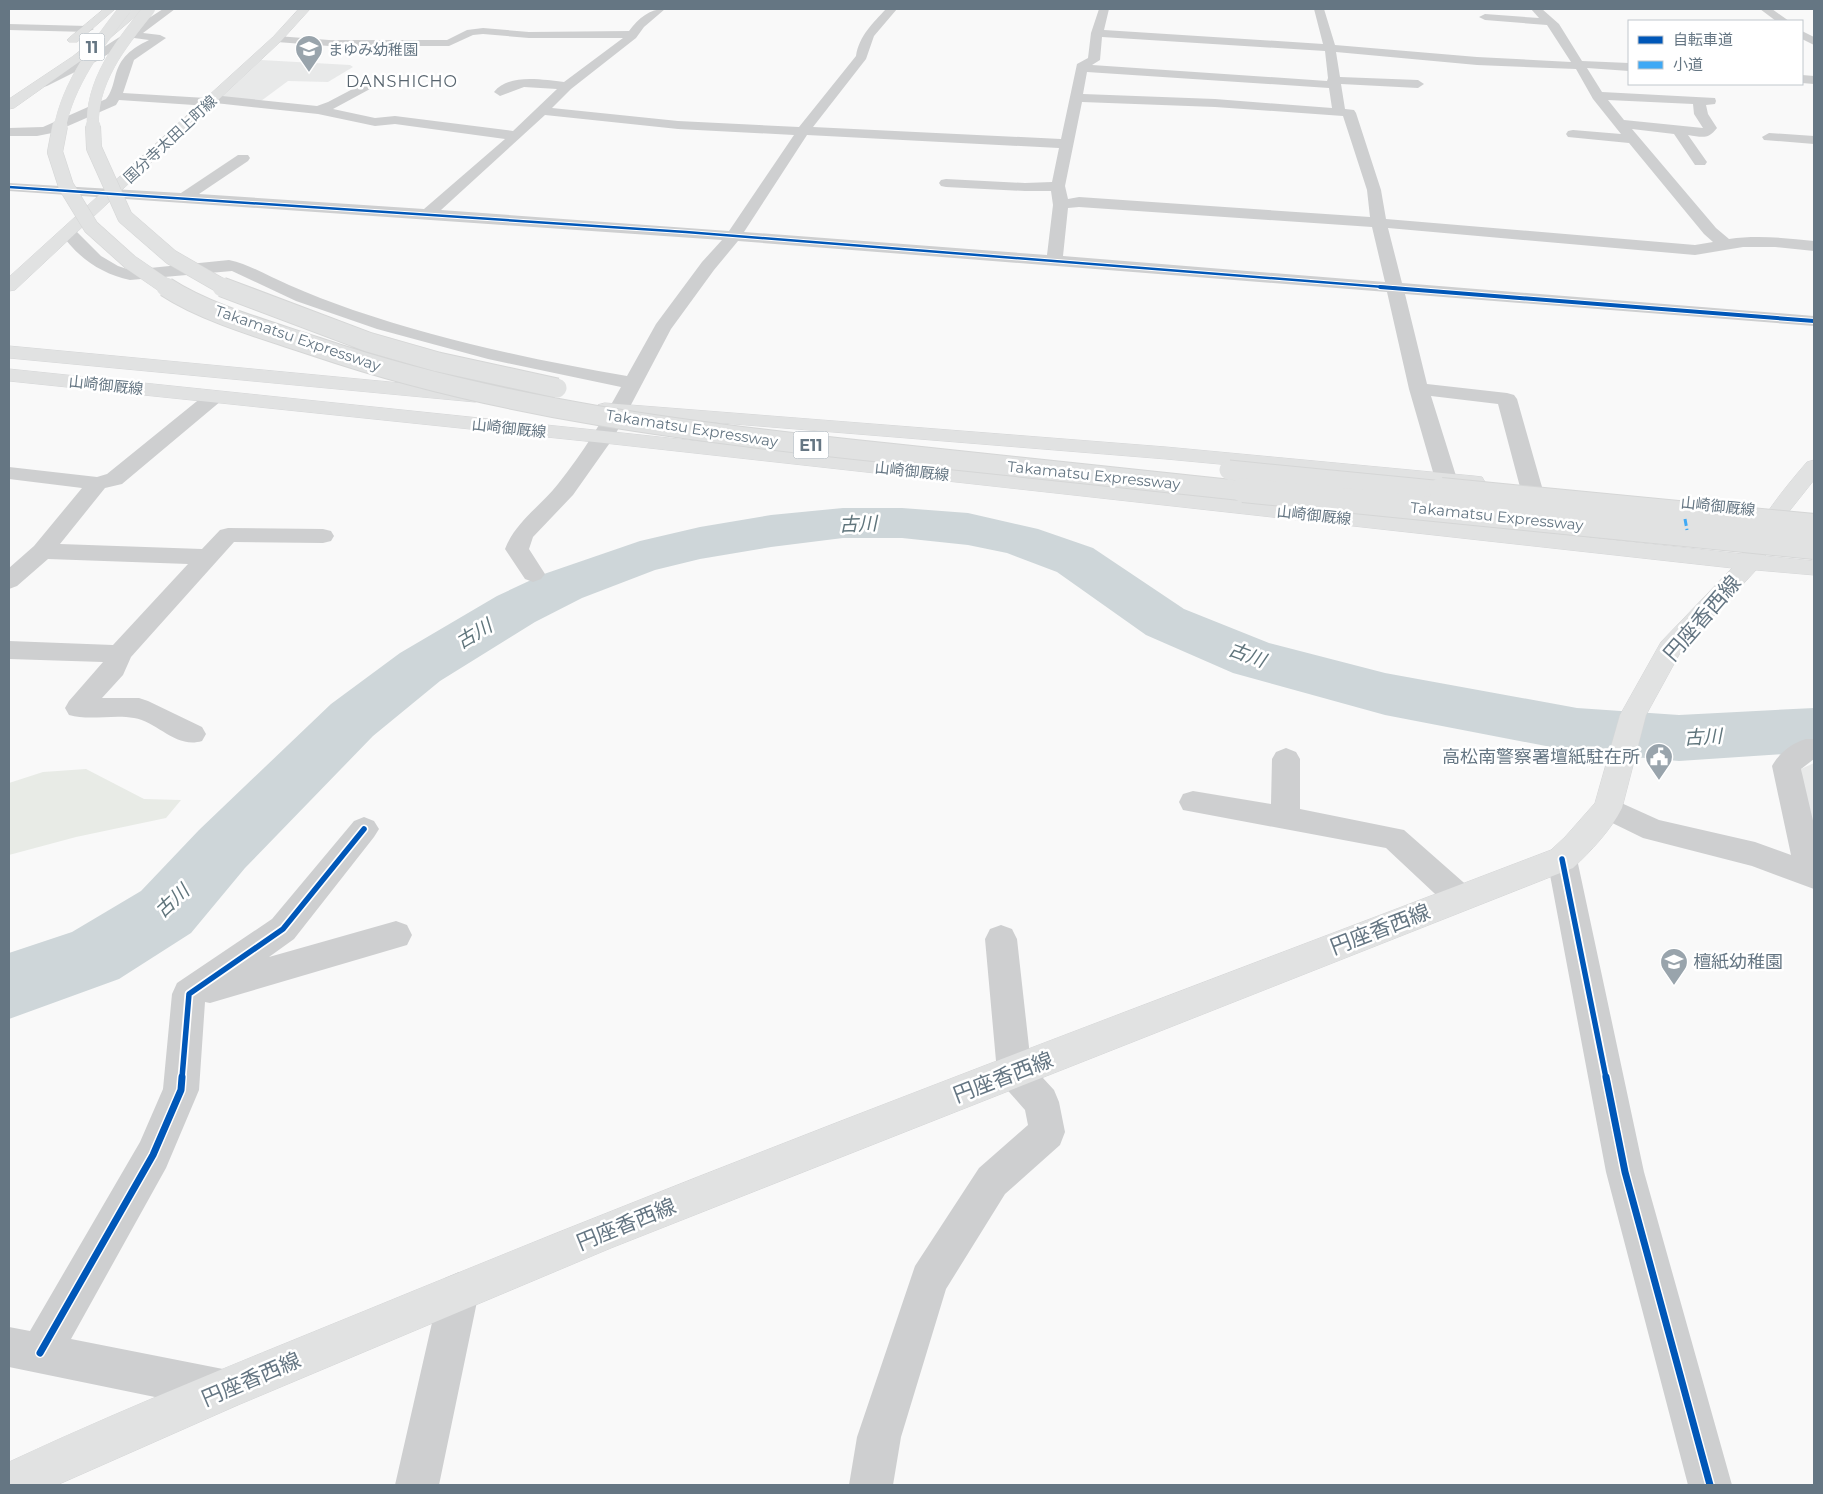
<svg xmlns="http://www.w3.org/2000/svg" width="1823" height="1494" font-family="Montserrat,'Noto Sans JP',sans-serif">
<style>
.built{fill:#e8e9e9}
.green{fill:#e8ebe6}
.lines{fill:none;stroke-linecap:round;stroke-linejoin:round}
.river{fill:#ced6d9;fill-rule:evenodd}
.major-casing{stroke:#d5d6d7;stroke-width:1}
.highway-casing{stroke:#d5d6d6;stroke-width:1}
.minor{fill:#cecfd0;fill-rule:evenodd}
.major{fill:#e1e2e2;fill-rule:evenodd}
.highway{fill:#e1e2e2;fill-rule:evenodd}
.highway-bridge-far3-casing{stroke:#d5d6d6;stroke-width:12;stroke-linecap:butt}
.highway-bridge-far2-casing{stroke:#d5d6d6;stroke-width:16;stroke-linecap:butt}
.highway-bridge-far1-casing{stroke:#d5d6d6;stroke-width:21;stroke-linecap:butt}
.highway-bridge-casing{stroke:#d5d6d6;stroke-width:26;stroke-linecap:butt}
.highway-bridge-far3{stroke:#e1e2e2;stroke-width:12}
.highway-bridge-far2{stroke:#e1e2e2;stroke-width:15}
.highway-bridge-far1{stroke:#e1e2e2;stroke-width:19}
.highway-bridge{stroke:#e1e2e2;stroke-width:24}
.quiet{stroke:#3fa9f5;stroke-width:3;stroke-dasharray:7 3;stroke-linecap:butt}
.cycleway-far3-casing{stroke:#fff;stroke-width:4.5}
.cycleway-far2-casing{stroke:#fff;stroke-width:6}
.cycleway-far1-casing{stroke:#fff;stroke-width:9}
.cycleway-casing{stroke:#fff;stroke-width:10}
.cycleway-far3{stroke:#0057b8;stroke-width:2.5}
.cycleway-far2{stroke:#0057b8;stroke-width:4}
.cycleway-far1{stroke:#0057b8;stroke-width:5.5}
.cycleway{stroke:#0057b8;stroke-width:7}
.labels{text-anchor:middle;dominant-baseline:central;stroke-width:5;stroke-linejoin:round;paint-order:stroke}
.far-poi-label{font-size:15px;fill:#657683;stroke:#fff;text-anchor:start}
.far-street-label{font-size:15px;fill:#657683;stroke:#fff}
.shield{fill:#fff;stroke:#939fa8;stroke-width:1}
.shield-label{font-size:16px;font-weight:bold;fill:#657683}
.far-quarter-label{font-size:16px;letter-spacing:1px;fill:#57646e;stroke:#fff}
.poi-label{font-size:18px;fill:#657683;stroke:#fff;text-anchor:end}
.water-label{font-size:19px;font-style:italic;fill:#60757c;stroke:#fff}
.near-street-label{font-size:21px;fill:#657683;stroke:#fff}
</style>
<rect width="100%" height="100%" fill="#f9f9f9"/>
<!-- built -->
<path class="built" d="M261,60L350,65L353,67L328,82L288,81L261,101L220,98Z
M1814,763V834L1807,815L1801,769Z"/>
<!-- green -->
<path class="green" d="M86,769L144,799L181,800L166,818L76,837L9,855V783L43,772Z"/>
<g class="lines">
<!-- river -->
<path class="river" d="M843,508H902L968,513L1038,529L1093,548L1184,609L1269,643L1385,673L1577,708L1679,715L1814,708V752L1679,761L1577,752L1385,715L1233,673L1146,635L1057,572L1007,553L968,545L902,538H843L771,547L700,559L655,570L582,598L535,622L440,681L373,736L245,868L191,933L119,979L9,1019V953L72,932L141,891L199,830L331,704L400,653L497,596L544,574L640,541L700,527L771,515Z"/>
<defs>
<path id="major" d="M299,9H310L281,41L15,290L9,291V277L273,37Z
M9,346L475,390L482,392L485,396L482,400L475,402L9,358Z
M9,369L604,431L1743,554C1760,519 1782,491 1807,462L1814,460V480L1787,514L1765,556L1814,561V575L1756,570L1680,653L1646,715L1622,808C1611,830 1591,851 1573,868L611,1248L238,1405L57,1485H9V1462C142,1400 280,1346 416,1290C791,1136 1172,995 1551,850L1565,837L1595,803L1620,715L1661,642L1732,568L604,443L9,381Z
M605,403L1166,447L1474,476L1482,477L1485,482L1482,487L1474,488L1166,459L598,413L595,409L598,405Z"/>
<path id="highway" d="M104,9H115L77,42H69L67,40L69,38Z
M133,9H144L96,50L14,108L9,109V99L72,57Z"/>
</defs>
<!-- major casing -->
<use href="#major" class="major-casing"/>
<!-- highway casing -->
<use href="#highway" class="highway-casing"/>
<!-- minor -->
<path class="minor" d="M163,9H175L143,33L160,35L166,38L134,60L123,93L206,98L212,95L317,106L328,102L366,82L370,83L372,86L370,89L333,109L375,118L395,116L513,131L557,89L524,87L500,96L494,92C509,73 543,80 564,82L623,38H529L483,34L473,35L449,46H329L277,42L271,39L277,36L329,40H447L467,30L483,28L529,32L629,31C639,18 649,9 665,9L644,27L636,38L571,89L552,108L678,121L799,127L856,56C859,36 873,23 886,9H897L874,36L866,59L813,127L1061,139L1077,64L1088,58L1091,33L1099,9H1109L1104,30L1323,44L1314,9H1324L1335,45L1477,57L1571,62L1547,25L1485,20L1479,17L1485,14L1539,18L1531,9H1542L1559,24L1582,61L1629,63V71L1587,68L1602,92L1715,98L1716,101L1715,104L1706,105L1708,114L1717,128C1708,140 1702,137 1688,135L1707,162L1705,165H1695L1674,134L1632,129L1716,228L1729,239C1757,235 1786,238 1814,241V251L1775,247H1743L1695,255L1388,228L1402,283L1814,316V326L1405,294L1427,384L1507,393L1514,395L1517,399L1542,487L1539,492L1531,493L1523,492L1520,487L1498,404L1431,396L1457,479L1454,484L1446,485L1438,484L1435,479L1409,389L1387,292L738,241L714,270L671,329L614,437L573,495L533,537L529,549L545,574L541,579L533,582L525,579L505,549C516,521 540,507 558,484C583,453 602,421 621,387L488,359L377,329L296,301L232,271L130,280C101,274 77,257 60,232L62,229H74L101,256L118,266L130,270L229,260C251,265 268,276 289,285C309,294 331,302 353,310C442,340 534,360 627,376L656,324L702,262L722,240L9,191V183L181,193L238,155H248L250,158L248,161L199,194L424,209L505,139L395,124L375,126L318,114L215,103L209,106L119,100L116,105L52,133L37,136H9V128L43,127L106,99C111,93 113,85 115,77C120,57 131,49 149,40L134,38L97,61L47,86L43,87L37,83L104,47ZM1102,37L1325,51L1328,78L1327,81L1092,65L1100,60ZM1336,52L1477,65L1576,69L1593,99L1621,134L1573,130L1568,131L1566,134L1568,137L1629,143L1704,234L1713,242L1695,245L1386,219L1381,190L1356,113L1354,110L1345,109L1341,84L1418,88L1424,84L1418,80L1340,77ZM1087,72L1329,88L1332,108L1215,99L1083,94ZM1608,100L1693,104L1694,114L1703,128L1624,120ZM1082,102L1215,107L1343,116L1367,190L1370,217L1079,197L1068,199L1065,186ZM545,115L678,129L794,135L729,231L441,210ZM807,135L1059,148L1052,182L1025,183L946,179L941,180L939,183L941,186L946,187L1025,191H1051L1053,205L1047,255L744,232ZM1079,207L1372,227L1385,282L1063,256L1068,208Z
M1760,9H1772L1789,21H1776Z
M9,24L88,26L94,29L88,32L9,30Z
M1802,31L1814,37V45L1802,39Z
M1802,75L1814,76V84L1802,83Z
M1769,133L1814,136V144L1764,140L1762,137Z
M214,391L221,393L224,397L221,401L122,484L105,488L60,544L202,549L220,530L228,528L323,529L331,531L334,536L331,541L323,543L234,542L131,657L123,675L102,698H139L148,701L202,727L206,734L202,741C176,749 158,722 134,718C113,714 90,721 69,715L65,708L69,701L103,662L9,659V641L113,645L188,564L48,559L17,586L9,589V568L34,546L82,488L9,479V467L97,477L107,474L207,393Z
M1806,739H1814V759L1801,769L1814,825V889L1752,866L1643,838L1598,816L1594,808L1598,800L1608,797L1659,820L1755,842L1791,855L1772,766C1779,753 1792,743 1806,739Z
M1286,748L1296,752L1300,759V809L1404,830L1471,889L1475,898L1471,907L1460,911L1449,907L1386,848L1183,810L1179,802L1183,794L1193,791L1271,804L1272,759L1276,752Z
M364,817L374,821L379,829L374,837L294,939L269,957L396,921L407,925L412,935L407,945L210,1003L205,1002L199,1090L166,1168L71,1339L223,1369L238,1375L244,1390L238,1405L223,1411L9,1367V1327L30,1331L140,1142L163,1089L172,994L177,983L272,919L354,821Z
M1562,847L1573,850L1577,859L1644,1172L1732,1485H1688L1606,1172L1547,859L1551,850Z
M1001,925L1012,929L1017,939L1031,1065L1054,1090L1059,1102L1065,1132L1060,1145L1005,1194L946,1289L901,1437L893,1485H849L857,1437L915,1266L979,1168L1028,1125L1025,1110L1002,1084L997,1072L985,939L990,929Z
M459,1272L473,1278L479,1292L439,1485H395L439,1292L445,1278Z"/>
<!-- major -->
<use href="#major" class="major"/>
<!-- highway -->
<use href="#highway" class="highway"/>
<defs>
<path id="highway-bridge-far3" d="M60,127C68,84 99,42 125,9
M93,127C90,82 122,42 149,9"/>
<path id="highway-bridge-far2" d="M60,126L55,152L66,186L91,227L130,262L168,288
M93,126L94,148L125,217L171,257L225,288"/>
<path id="highway-bridge-far1" d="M166,287C207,314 270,331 317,347C500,409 696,433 888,453C1010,466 1133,479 1255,492
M222,287L368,342L438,362L557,388
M1229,470L1454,492"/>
<path id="highway-bridge" d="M1243,490L1814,547
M1441,490L1814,526"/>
</defs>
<!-- highway-bridge-far3 casing -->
<use href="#highway-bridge-far3" class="highway-bridge-far3-casing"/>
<!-- highway-bridge-far2 casing -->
<use href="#highway-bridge-far2" class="highway-bridge-far2-casing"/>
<!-- highway-bridge-far1 casing -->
<use href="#highway-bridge-far1" class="highway-bridge-far1-casing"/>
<!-- highway-bridge casing -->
<use href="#highway-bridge" class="highway-bridge-casing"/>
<!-- highway-bridge-far3 -->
<use href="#highway-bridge-far3" class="highway-bridge-far3"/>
<!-- highway-bridge-far2 -->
<use href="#highway-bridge-far2" class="highway-bridge-far2"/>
<!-- highway-bridge-far1 -->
<use href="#highway-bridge-far1" class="highway-bridge-far1"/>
<!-- highway-bridge -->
<use href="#highway-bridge" class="highway-bridge"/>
<!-- quiet -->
<path class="quiet" d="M1685,519L1687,530"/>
<defs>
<path id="cycleway-far3" d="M9,187L686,232L1396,288"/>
<path id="cycleway-far2" d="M1380,287L1814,321"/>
<path id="cycleway-far1" d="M1562,859L1606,1078
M182,1078L189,994L283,929L364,829"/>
<path id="cycleway" d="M1606,1077L1625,1172L1710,1485
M40,1353L153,1155L181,1090L182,1077"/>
</defs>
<!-- cycleway-far3 casing -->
<use href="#cycleway-far3" class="cycleway-far3-casing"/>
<!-- cycleway-far2 casing -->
<use href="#cycleway-far2" class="cycleway-far2-casing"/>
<!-- cycleway-far1 casing -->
<use href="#cycleway-far1" class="cycleway-far1-casing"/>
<!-- cycleway casing -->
<use href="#cycleway" class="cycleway-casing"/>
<!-- cycleway-far3 -->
<use href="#cycleway-far3" class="cycleway-far3"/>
<!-- cycleway-far2 -->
<use href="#cycleway-far2" class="cycleway-far2"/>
<!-- cycleway-far1 -->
<use href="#cycleway-far1" class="cycleway-far1"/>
<!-- cycleway -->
<use href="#cycleway" class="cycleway"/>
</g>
<!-- icons -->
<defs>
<symbol id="school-pin" viewBox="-11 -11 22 30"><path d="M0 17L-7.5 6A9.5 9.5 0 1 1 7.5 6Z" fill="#99a4ac" stroke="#fff"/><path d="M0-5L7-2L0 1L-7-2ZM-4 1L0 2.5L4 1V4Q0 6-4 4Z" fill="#fff"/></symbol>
<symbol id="civic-pin" viewBox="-11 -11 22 30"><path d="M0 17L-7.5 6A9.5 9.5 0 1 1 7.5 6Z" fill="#99a4ac" stroke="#fff"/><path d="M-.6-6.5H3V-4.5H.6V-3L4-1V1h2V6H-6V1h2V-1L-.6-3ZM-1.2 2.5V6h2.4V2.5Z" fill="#fff"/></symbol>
</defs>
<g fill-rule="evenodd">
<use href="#school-pin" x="293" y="33" width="32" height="43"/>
<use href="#civic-pin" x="1643" y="741" width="32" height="43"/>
<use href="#school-pin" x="1658" y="946" width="32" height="43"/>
</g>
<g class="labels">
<!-- far-poi labels -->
<g class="far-poi-label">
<text x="328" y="49">まゆみ幼稚園</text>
</g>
<!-- far-street labels -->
<g class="far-street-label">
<text transform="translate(170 139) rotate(-43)">国分寺太田上町線</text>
<text transform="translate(298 338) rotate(19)">Takamatsu Expressway</text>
<text transform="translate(106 385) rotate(6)">山崎御厩線</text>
<text transform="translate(509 428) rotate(6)">山崎御厩線</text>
<text transform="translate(692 428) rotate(9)">Takamatsu Expressway</text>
<text transform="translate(912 471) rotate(6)">山崎御厩線</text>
<text transform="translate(1094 475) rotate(6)">Takamatsu Expressway</text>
<text transform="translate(1718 506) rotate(6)">山崎御厩線</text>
<text transform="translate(1314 515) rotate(6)">山崎御厩線</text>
<text transform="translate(1497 516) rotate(6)">Takamatsu Expressway</text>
</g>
<!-- shield labels -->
<g class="shield">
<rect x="79.5" y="33.5" width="25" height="27" rx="4"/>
<rect x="793.5" y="431.5" width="35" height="27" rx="4"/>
</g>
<g class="shield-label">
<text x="92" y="47">11</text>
<text x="811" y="445">E11</text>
</g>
<!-- far-quarter labels -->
<g class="far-quarter-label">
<text x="402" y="81">DANSHICHO</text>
</g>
<!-- poi labels -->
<g class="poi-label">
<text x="1640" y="757">高松南警察署壇紙駐在所</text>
<text x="1693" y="962" text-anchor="start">檀紙幼稚園</text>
</g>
<!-- water labels -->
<g class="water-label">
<text transform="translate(858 524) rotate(-2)">古川</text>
<text transform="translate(474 634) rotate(-31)">古川</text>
<text transform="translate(1247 655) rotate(20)">古川</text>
<text transform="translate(1703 737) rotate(-3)">古川</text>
<text transform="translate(172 901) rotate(-43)">古川</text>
</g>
<!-- near-street labels -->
<g class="near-street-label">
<text transform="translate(1702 618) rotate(-49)">円座香西線</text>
<text transform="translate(1380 929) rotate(-21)">円座香西線</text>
<text transform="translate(1003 1077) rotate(-21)">円座香西線</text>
<text transform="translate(626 1224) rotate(-22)">円座香西線</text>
<text transform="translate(251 1379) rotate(-23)">円座香西線</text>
</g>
</g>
<!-- border -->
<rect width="1823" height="1494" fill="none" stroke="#657683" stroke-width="20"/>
<!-- legend -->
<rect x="1628" y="20" width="175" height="65" fill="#ffffff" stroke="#c1c8cd"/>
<rect x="1638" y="36" width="25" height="8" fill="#0057b8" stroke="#c1c8cd"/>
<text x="1673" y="45" font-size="15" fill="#657683">自転車道</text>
<rect x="1638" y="61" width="25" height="8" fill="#3fa9f5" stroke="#c1c8cd"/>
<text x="1673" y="70" font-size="15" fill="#657683">小道</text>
</svg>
